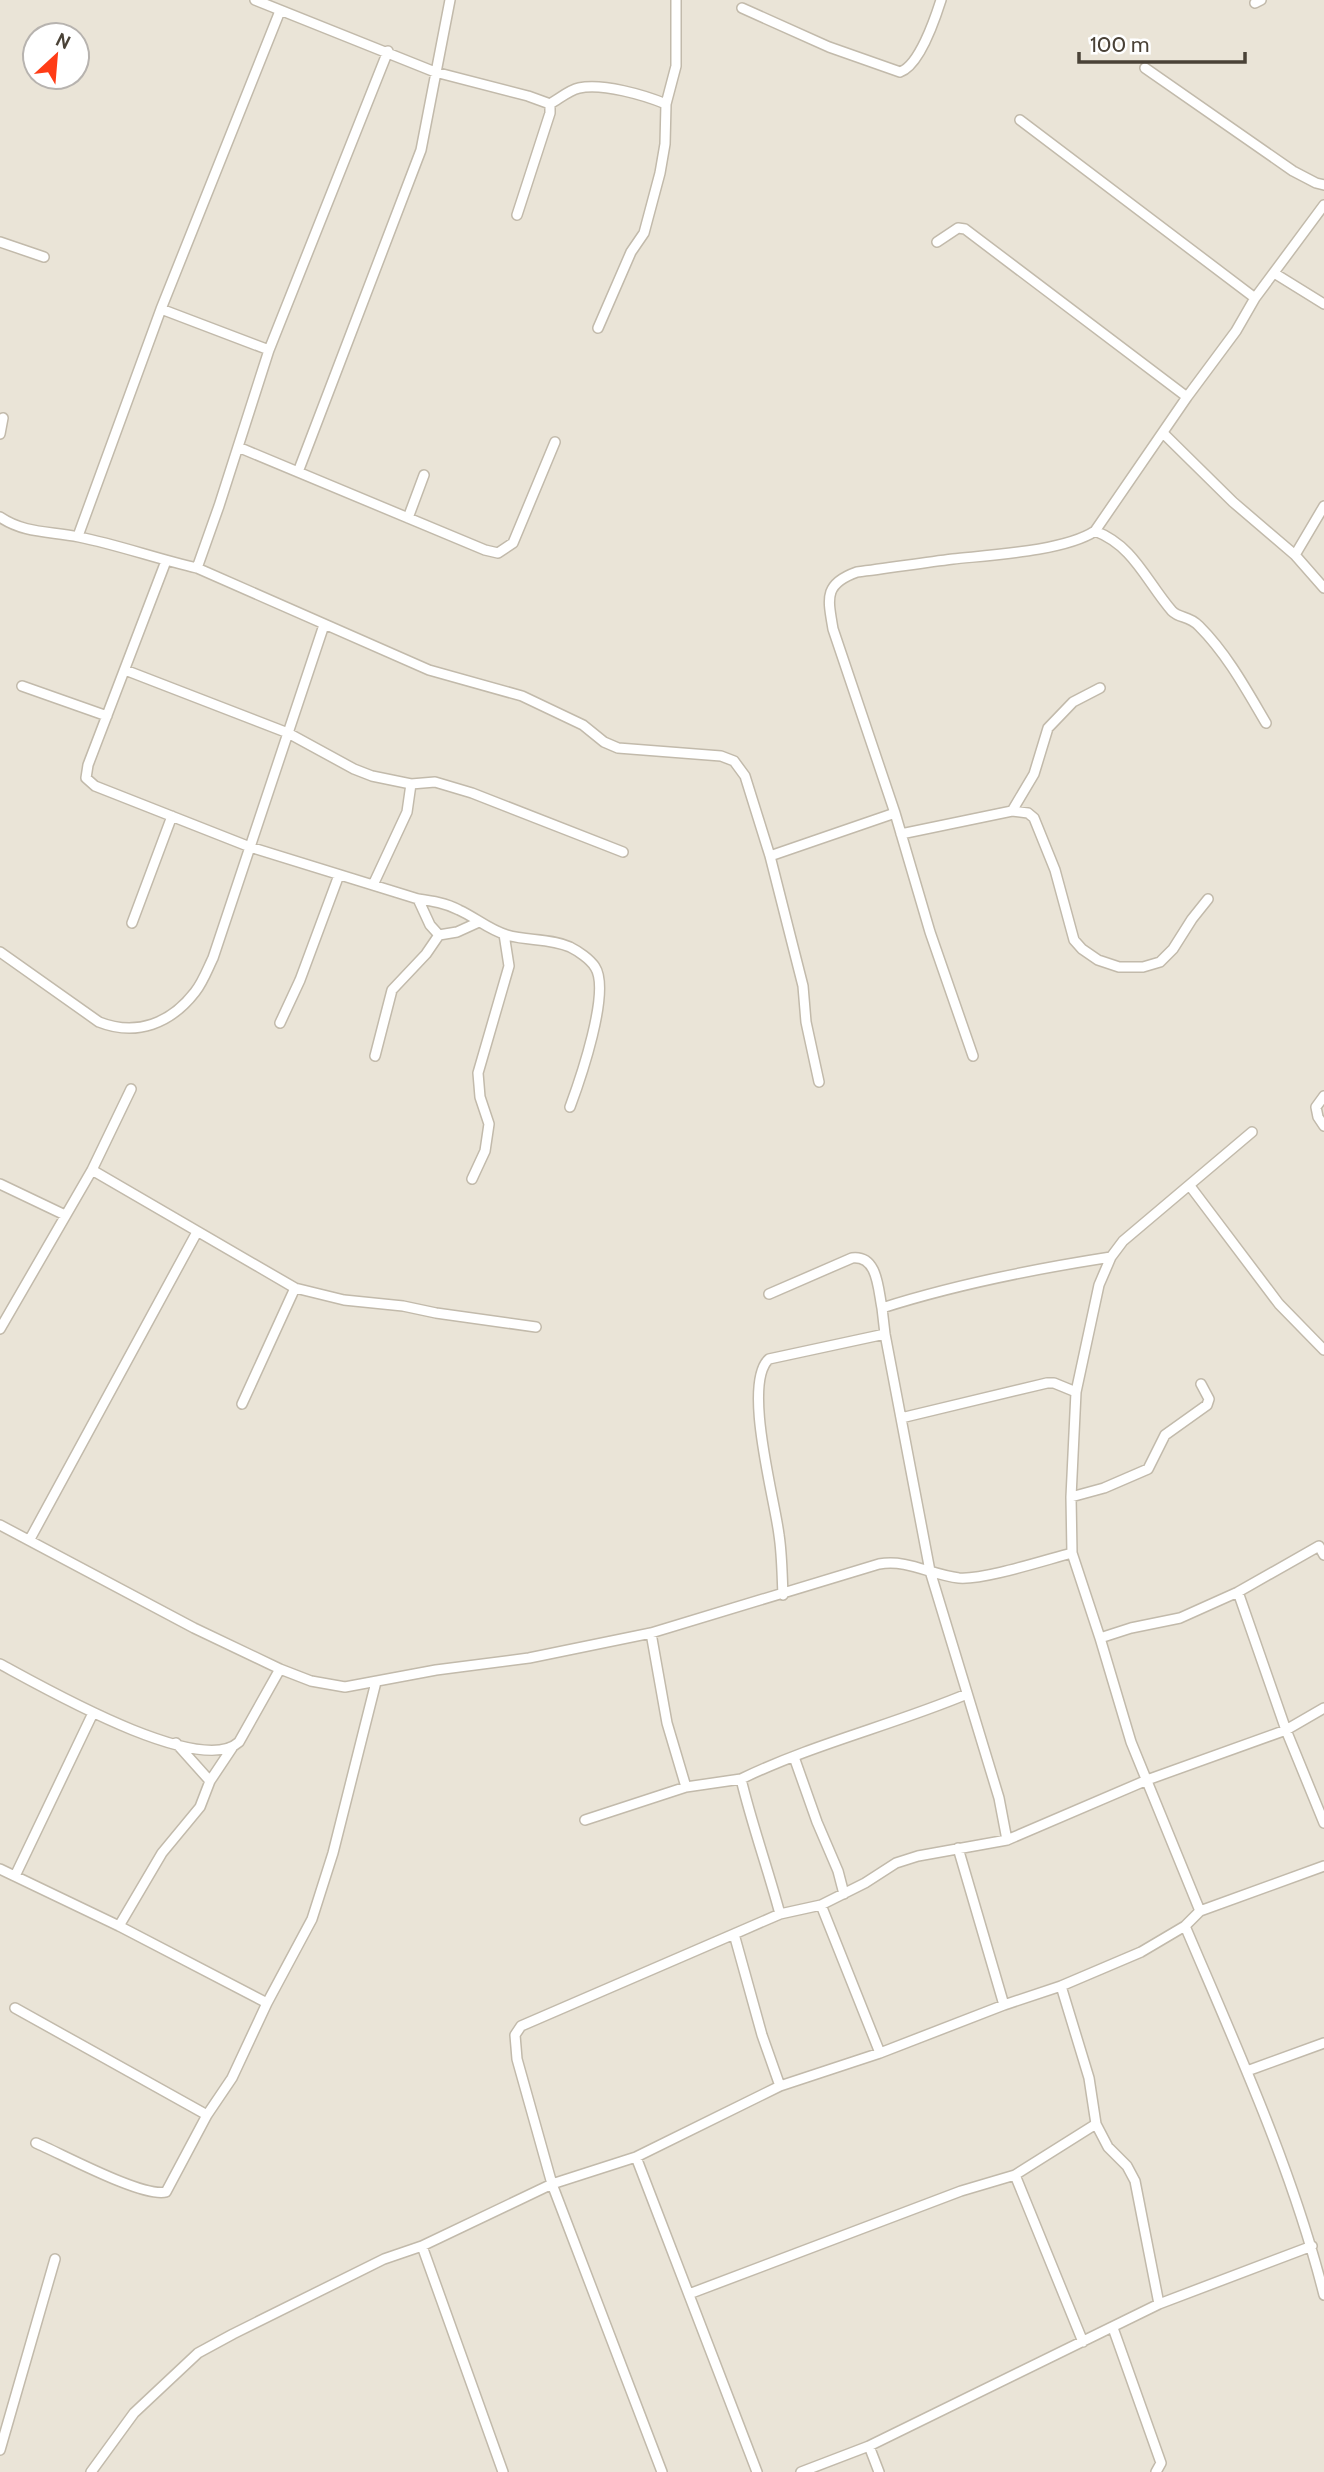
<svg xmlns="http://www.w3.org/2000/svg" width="1324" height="2472" font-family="Cabin,sans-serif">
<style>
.residential{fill:#eae4d7;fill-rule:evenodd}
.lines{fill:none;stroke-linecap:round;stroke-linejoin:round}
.minor-casing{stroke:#c2baab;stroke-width:12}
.minor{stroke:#fff;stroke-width:9}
</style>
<rect width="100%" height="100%" fill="#f5f2e9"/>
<!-- residential -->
<path class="residential" d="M0,0H1324V2472H0ZM35,35H77V77H35Z"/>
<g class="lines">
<defs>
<path id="minor" d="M255,0L435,72L528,96L550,104V113L517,215
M1255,3L1261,0
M742,8L829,47L900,72C919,66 935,19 941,0
M388,51L269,350L219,506L197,568L429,670L522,696L583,725L604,742L618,748L721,756L734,761L745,776L770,856L803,986L806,1022L819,1082
M1145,68L1293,171L1316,183L1324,185
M550,104C559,99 569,90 579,88C603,83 644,95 666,104L676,66V0
M1020,120L1255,298
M0,242L44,257
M937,242L958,228L965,229L1187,397
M1274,273L1324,304
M161,309L269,350
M598,328L631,252L644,233L660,173L665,144L666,104
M1163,433L1233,502L1295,555
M0,434L3,418
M238,447L485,550L498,553L513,543L555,442
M298,472L421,150L450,0
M1324,506L1295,555L1324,588
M0,517C25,534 51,531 79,537C119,545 157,559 197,568
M408,518L424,475
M1095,531C1134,546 1146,581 1172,611C1180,619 1188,615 1199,626C1227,654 1246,689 1266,723
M78,536L161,309L280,11
M166,561L88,765L86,778L95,786L250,847L418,899C432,901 446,903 459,910C475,917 489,930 507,935C527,941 550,938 570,947C578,951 590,959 595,967C611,991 580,1080 570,1107
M125,670L288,733L354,769L372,776L411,784
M22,686L107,716
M1012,811L1034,774L1048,728L1073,702L1100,688
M895,813L930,932L973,1056
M901,834L1012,811L1028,813L1034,818L1055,870L1074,940L1082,949L1098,960L1119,967H1143L1160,962L1173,949L1192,919L1208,899
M770,856L895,813L833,629C828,599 823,584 857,572C889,568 921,563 953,559C990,555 1065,551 1095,531L1187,397L1236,331L1255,298L1324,205
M373,885L407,812L411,784L435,782L472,793L623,852
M132,923L172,816
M439,935L457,932L479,922
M0,952L99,1022C137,1037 171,1023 195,992C203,982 208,968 213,958L324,625
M280,1023L300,980L339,875
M375,1056L392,990L426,954L439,935L430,925L418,899
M1324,1096L1316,1107L1318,1117L1324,1126
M92,1170L295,1288L344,1300L403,1306L436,1313L536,1327
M472,1179L485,1151L489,1124L480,1097L478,1073L509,966L504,934
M0,1184L65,1215
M1190,1186L1279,1304L1324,1350
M1111,1257C1034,1269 957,1284 882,1308L885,1334L930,1571L999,1798L1007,1840L1147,1780L1286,1730L1324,1708
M769,1294L852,1258C878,1255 878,1289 882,1308
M0,1329L92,1170L131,1089
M242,1404L295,1288
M901,1418L1047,1383H1054L1076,1392
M1071,1497L1104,1488L1148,1469L1165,1435L1207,1405L1209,1399L1201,1384
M0,1525L194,1628L280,1669L311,1681L345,1687L436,1670L529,1658L651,1633L879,1564C908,1559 931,1575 959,1578C984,1580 1045,1560 1072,1553L1100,1638L1131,1742L1200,1911L1324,1866
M30,1539L197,1232
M1072,1553L1071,1497L1076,1392L1099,1285L1111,1257L1123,1241L1252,1132
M1324,1555L1319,1546L1238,1592L1286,1730L1324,1823
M783,1595C782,1575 782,1554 779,1535C775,1500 742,1383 769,1359L885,1334
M651,1633L667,1723L686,1787
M1100,1638L1131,1628L1180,1618L1238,1592
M0,1664C41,1686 200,1778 239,1742L280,1669
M176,1743L210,1781
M794,1757L817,1822L838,1871L844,1894
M741,1779C813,1744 893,1725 967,1694
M585,1820L686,1787L741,1779C752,1825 768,1869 780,1914
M958,1848L1004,2005
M0,1869L119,1926L267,2003
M15,1876L93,1713
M821,1905L880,2053
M119,1926L162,1853L200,1807L210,1781L232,1748
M1185,1926C1236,2046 1292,2168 1324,2295
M1061,1986L1089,2078L1096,2124L1108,2147L1127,2166L1135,2181L1159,2304
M15,2008L207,2115
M1247,2071L1324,2043
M780,2086L762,2035L734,1934L780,1914L821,1905L865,1883L896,1863L918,1856L1007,1840
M36,2143C62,2154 143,2198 166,2192L207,2115L232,2078L267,2003L312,1919L333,1853L376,1682
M636,2157L757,2472
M1015,2175L1083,2342
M422,2246L503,2472
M689,2294L961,2191L1015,2175L1096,2124
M1113,2328L1161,2463L1156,2472
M869,2446L879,2472
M0,2450L55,2259
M91,2472L134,2413L198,2353L233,2334L384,2259L422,2246L552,2184L636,2157L780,2086L880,2053L1004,2005L1061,1986L1141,1952L1185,1926L1200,1911
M662,2472L552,2184L517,2059L515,2035L521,2026L734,1934
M801,2472L869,2446L1159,2304L1312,2246"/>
</defs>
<!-- minor casing -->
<use href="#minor" class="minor-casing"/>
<!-- minor -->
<use href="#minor" class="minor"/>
</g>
<!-- north arrow -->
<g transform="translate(56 56) rotate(26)"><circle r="33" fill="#ffffff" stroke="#b7b3af" stroke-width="2"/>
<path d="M0-5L12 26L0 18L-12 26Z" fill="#ff3c16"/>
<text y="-10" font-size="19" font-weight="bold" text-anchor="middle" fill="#4a4237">N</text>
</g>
<!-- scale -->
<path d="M1079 52v10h166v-10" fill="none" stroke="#4a4237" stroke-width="3.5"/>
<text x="1090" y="52" font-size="21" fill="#4a4237" stroke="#ffffff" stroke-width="5" paint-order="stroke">100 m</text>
</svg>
